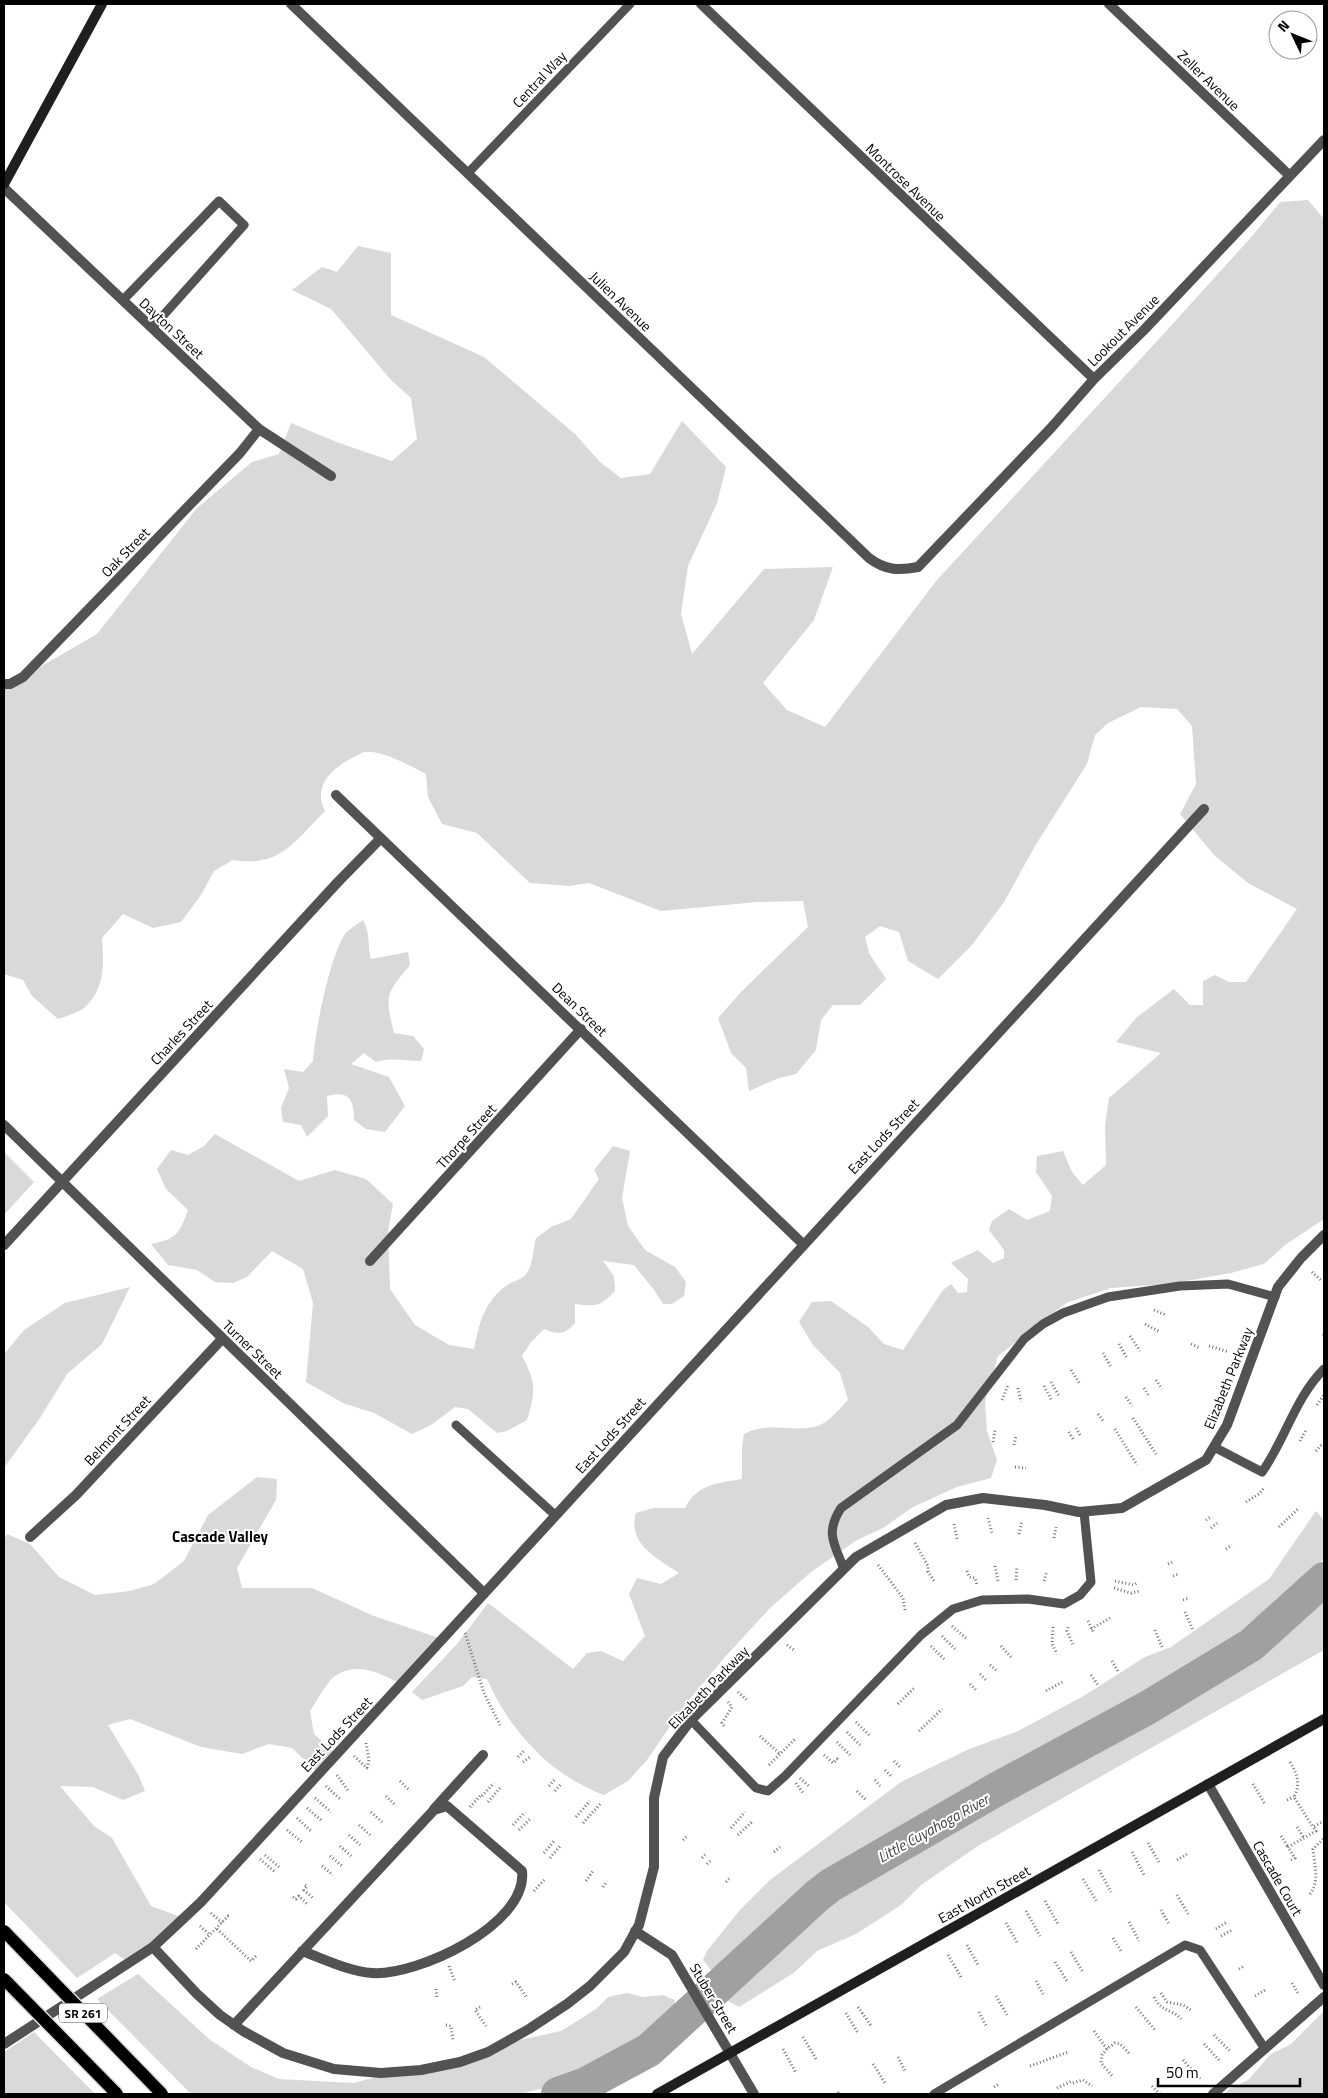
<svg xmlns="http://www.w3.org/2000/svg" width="1328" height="2098" font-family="'Titillium Web',sans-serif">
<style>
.green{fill:#d9d9d9}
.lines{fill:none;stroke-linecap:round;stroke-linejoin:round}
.river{stroke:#a0a0a0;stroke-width:34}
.path{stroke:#747474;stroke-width:3;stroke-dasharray:1 2.5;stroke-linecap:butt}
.lane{stroke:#525252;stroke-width:9}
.street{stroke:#525252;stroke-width:10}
.secondary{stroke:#1f1f1f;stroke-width:10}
.primary-bridge-casing{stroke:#dbdbdb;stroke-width:15;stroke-linecap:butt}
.primary-bridge{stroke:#000;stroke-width:12}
.labels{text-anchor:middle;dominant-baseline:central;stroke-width:4;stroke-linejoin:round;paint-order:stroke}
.shield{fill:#fff;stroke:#4c4c4c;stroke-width:1}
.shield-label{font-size:12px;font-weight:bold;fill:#000}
.street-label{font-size:14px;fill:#000;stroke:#fff}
.neighbourhood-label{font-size:15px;font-weight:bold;fill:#000;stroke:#fff}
.water-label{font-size:15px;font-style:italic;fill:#414141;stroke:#fff}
</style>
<rect width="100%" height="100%" fill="#fff"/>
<!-- green -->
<path class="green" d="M1308,200L1324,219V1219L1285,1245L1264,1264L1231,1273L1169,1284L1111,1288L1066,1303L998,1356L985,1402L987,1431L997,1460L991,1478L957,1487L913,1507L883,1528L857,1540L811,1572L769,1609L725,1657L684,1706L647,1760L628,1781L604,1795C550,1775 510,1731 487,1679L472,1677L463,1686L422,1700L412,1692L457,1644L488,1603L573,1669L587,1653L601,1651L623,1661L645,1636L629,1594L637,1578L661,1584L679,1573C657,1558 627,1544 636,1513L653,1508H685C697,1484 718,1483 742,1479V1447L744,1434C767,1421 792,1433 818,1426C829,1422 840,1408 848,1400L840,1373L813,1345L799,1322L812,1302L831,1301L868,1327L884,1344L903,1350L943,1290L951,1284L958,1293L967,1292L968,1279L951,1263L978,1250L993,1263L1004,1258V1250L989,1230L992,1221L1009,1209L1027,1220L1050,1211L1052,1196L1036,1172L1037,1156L1063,1151L1072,1172L1083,1185L1106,1165L1105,1125L1109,1098L1161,1053L1116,1042L1136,1018L1174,989L1190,1005H1203V981L1215,975L1229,982H1246L1297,909L1248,883L1214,855L1180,814L1196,784L1192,726L1177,709L1141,707L1108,723L1095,735L1087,764L1035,846L1004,902L972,945L938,979L908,961L899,932L880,926L865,937L869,953L886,979L860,1005H833L821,1020L816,1050L796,1074L779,1078L749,1091L746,1068L731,1053L718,1018L742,991L808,927L803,901L757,902L661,911L589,883L569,886L530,883L477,833L442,824L428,797L426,774C410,766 383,750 364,752C360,753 354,757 350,759C330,770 313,787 325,811C295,841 280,868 233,860L214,871L201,895L181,922L153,928L123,914L102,938C104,963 105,990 84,1008C78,1013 66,1016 58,1019L32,996L23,980L4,974V683L23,677L97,634L197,508L252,462L279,454L291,423L339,443L392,461L417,439L411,398L391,380L331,309L292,290L322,267L337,272L358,246L391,253V315L484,357L575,434L600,462L621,478L650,474L682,421L726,467L717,503L688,566L681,614L692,654L764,569L833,567L814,620L763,683L787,710L825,727L937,580L1169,328L1254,234L1280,202Z
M363,920C371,936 367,944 371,959L408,952L410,965C385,995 385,995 394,1033L413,1036L424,1049L421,1061C406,1061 391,1057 376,1062L364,1053L351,1064L389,1077L405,1106L385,1132L366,1129L354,1120C354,1099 349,1090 327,1096L328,1116L307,1137L301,1125L283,1122L281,1108L289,1088L284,1069L303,1072L313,1061C315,1032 329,959 345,934C349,929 358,924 363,920Z
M215,1134L299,1181L335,1170L366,1179L393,1204L388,1231L390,1289L415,1325L449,1345L474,1349C479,1324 484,1302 506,1286C513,1280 523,1281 528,1271C533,1263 533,1248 536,1238L551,1227L571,1219L599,1179L594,1170L613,1146L630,1151L622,1198L628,1226L645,1250L675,1267L686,1282L684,1296L672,1304H663L654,1290L634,1265L603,1261L614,1276L615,1291C601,1306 596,1307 575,1304V1323C564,1335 559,1335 544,1329L531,1342L522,1356C536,1382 536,1391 527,1420L507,1431L497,1433L468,1409L455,1407L431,1425L412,1434L374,1413L343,1403L306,1382L313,1303L303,1269L272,1251L247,1277L233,1283L215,1282L197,1270L168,1265L151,1244C177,1239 179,1234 188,1210L166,1189L157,1169L171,1150L188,1155L204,1146Z
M4,1152L34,1182L4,1215Z
M130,1287L102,1344L67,1374L40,1418L6,1465L4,1466L5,1353L24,1330L65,1303Z
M257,1477L277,1479L276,1500L237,1568L242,1588H312L374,1616L442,1639L401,1684C380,1673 357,1661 335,1676C327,1681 316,1703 310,1711L314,1734L337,1755L319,1774L292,1748L269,1744L242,1754L201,1747L130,1719L108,1725L139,1776L145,1791L123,1800L93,1787L60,1786L94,1826L112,1838L151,1906L184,1918L129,1963L115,1953L77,1978L4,1902V1540L7,1534L30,1544L59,1577L95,1595L130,1591L154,1584L184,1561L208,1515Z
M1316,1511L1324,1520V1558L1294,1597L1268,1620L1243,1630L1234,1642L1145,1696L1082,1725L911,1827L852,1867L795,1900L743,1946L711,1970L703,1960L707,1951L739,1911L770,1880L901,1782L967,1750L1018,1731L1082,1697L1145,1657L1171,1647L1269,1579Z
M1324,1594V1650L978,1846L921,1885L901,1905L856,1934L817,1951L795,1972L739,2007L724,1999L773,1947L814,1908L843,1886L874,1872L932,1838L952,1830L1042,1772L1272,1643L1280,1628Z
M138,1974L209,2039L251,2067L279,2079L354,2083L393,2072L421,2070L506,2043L561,2031L596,2009L608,1997L627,1993L643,1997L663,1995L675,2000L672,2011L648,2041L568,2082L520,2094H191L97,1999Z
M1324,2011V2094H1225L1229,2089L1248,2080L1271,2054L1291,2044Z
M34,2032L95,2094H4V2052Z"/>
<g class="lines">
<!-- river -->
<path class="river" d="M558,2094L586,2084L649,2050L818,1895L831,1885L997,1789L1147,1708L1251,1645L1324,1579"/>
<!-- path -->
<path class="path" d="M1312,1272L1322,1281
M1154,1310L1166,1315
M1145,1324L1160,1332
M1323,1334L1324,1335
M1130,1336L1140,1351
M1119,1344L1127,1358
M1191,1344L1200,1348
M1209,1346L1229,1352
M1103,1353L1111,1367
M1071,1370L1080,1384
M1156,1380L1162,1389
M1051,1382L1059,1396
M1044,1386L1052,1401
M1018,1388L1021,1402
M1144,1388L1149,1396
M1126,1397L1132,1406
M1002,1400L1008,1385
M1317,1405L1324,1395
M1098,1414L1104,1422
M1133,1418L1156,1454
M1076,1428L1080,1435
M1115,1429L1137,1465
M1069,1432L1073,1439
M1300,1441L1306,1430
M993,1442L995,1430
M1014,1445L1016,1436
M1316,1451L1323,1443
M1015,1467L1026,1468
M1246,1502L1259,1494L1264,1488
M988,1518L992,1533
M1206,1520L1212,1516
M954,1524L957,1539
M1279,1527L1298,1509
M1211,1528L1217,1523
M1019,1534L1022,1521
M1054,1538L1056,1527
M915,1543L928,1566V1572L935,1582
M1226,1549L1232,1545
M1168,1564L1173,1562
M878,1565L903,1598L905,1610
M995,1566L998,1581
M967,1571L969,1577L975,1578L977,1585
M1173,1576L1179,1574
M1016,1580L1017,1567
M1044,1581L1047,1571
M1115,1581L1134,1585L1137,1583
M1114,1588L1131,1593L1140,1591
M1183,1600L1189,1598
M1185,1612L1193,1630
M1088,1621L1094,1633
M952,1626L966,1638
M1053,1627L1052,1644L1057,1654
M1068,1627L1067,1631L1073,1645
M1091,1629L1110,1618
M1155,1630L1162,1647
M465,1633L484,1693L500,1725
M942,1636L955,1649
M787,1645L794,1650
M931,1646L944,1659
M1001,1646L1011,1657
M1112,1661L1119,1673
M990,1665L997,1671
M980,1674L987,1681
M1091,1675L1098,1685
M970,1684L977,1691
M1046,1691L1064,1681
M738,1692L748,1701
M898,1704L914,1688
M856,1722L869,1735
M724,1726L722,1723L732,1707L728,1702
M919,1731L942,1709
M847,1732L860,1745
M760,1736L780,1754
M837,1742L850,1755
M366,1743L369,1760L367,1768
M824,1755L833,1763L837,1759L839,1761
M354,1756L368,1769
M518,1757L524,1751
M894,1761L900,1767
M523,1762L530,1757
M1290,1762C1297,1774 1301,1784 1294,1797L1313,1827
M769,1765L796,1738
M885,1770L891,1776
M337,1775L349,1792
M800,1778L810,1787
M875,1780L880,1786
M400,1781L410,1791
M796,1783L803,1793
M1253,1784L1265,1804
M326,1786L341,1800
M549,1786L555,1779
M555,1791L561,1784
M857,1791L866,1800
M386,1796L396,1806
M482,1796L494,1783
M315,1798L331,1812
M1287,1800L1294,1797
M488,1802L500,1788
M470,1807L481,1795
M307,1808L322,1821
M371,1812L382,1822
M576,1817L590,1801
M297,1818L312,1832
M583,1823L601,1803
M359,1825L370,1835
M513,1825L525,1812
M1297,1827L1304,1838
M731,1828L745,1812
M287,1830L302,1842
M519,1830L531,1818
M349,1835L360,1845
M738,1835L753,1821
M1281,1836L1288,1847
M683,1840L688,1835
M1148,1843L1160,1864
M340,1846L351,1856
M774,1852L780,1847
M1132,1852L1144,1875
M544,1853L555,1840
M265,1855L279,1867
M330,1856L342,1866
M550,1858L561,1845
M702,1858L706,1854
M260,1859L275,1872
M1177,1860L1189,1853
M1291,1860L1295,1858L1288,1847L1316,1831L1313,1827L1324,1821
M707,1864L712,1859
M322,1866L333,1875
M1099,1870L1111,1892
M1083,1879L1097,1902
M586,1881L593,1871
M726,1882L730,1878
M305,1885L307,1886L304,1890L313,1898
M603,1887L607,1881
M534,1891L545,1879
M1310,1894C1320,1881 1314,1864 1313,1849L1324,1838
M1177,1895L1188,1914
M293,1897L296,1899L299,1896L307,1904
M1045,1901L1058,1924
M1161,1910L1169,1924
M1026,1911L1040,1936
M211,1913L222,1923
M1129,1922L1139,1941
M1006,1923L1018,1944
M200,1926L210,1935
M217,1929L251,1961L256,1956
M1216,1929L1227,1922
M1221,1936L1232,1930
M1113,1938L1121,1951
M967,1945L978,1965
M196,1949L228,1916L230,1918
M1071,1952L1083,1972
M948,1955L961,1977
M1055,1962L1067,1981
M449,1966L455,1982
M1239,1969L1244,1966
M1036,1981L1043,1994
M1292,1983L1298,1993
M512,1984L516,1982L527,1998
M436,1989L437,1999
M1161,1993L1167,2002L1183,2005L1191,2010
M996,1996L1007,2015
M1255,1996L1265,1990
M1154,1997C1162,2013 1171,2008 1181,2019
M480,2007L475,2010L486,2026
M858,2007L872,2027
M1136,2007L1155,2030
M979,2012L986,2026
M846,2013L858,2033
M446,2025L451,2026L453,2040
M1094,2031L1107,2049L1115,2043L1120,2044L1130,2054
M1214,2035L1231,2052
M803,2037L816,2059
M1204,2044L1220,2061
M783,2049L796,2073
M1107,2049L1102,2055L1101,2063L1113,2077
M898,2057L905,2071
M1183,2060L1200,2079
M873,2064L885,2083
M1030,2066L1068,2052
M1073,2083L1083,2080L1092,2086
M1152,2086L1160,2094
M994,2087L999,2084
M1057,2088L1072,2081
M838,2092L839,2094"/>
<!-- lane -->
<path class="lane" d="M468,173L630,4
M123,300L219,201L244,225L152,328
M456,1425L555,1515
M1214,1447L1262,1472C1285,1440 1295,1398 1324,1369
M844,1569C834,1543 825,1533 841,1508L957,1425L1024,1339L1043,1324L1063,1313L1108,1297L1180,1286L1228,1284L1275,1297
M691,1720L756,1788L768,1791L785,1776L921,1635L953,1609L982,1600L1028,1599L1064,1604L1080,1595L1091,1582L1084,1512
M934,2094L1185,1945L1200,1950L1265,2049"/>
<!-- street -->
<path class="street" d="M291,4L869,558C885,570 898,571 918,567L1051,428L1094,379L1143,331L1324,140
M701,4L1094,379
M1109,4L1290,176
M4,188L259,429L331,476
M4,684H10L23,677L240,453L259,429
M336,795L803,1244
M4,1125L484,1593
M4,1245L337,883L380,839
M370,1261L581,1029
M30,1537L76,1495L222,1339
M1208,1784L1324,1985
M434,1809L483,1755
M635,1931L672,1955L754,2094
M153,1947L197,1994L220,2015L243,2031L283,2053L334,2069L381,2073L421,2070L460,2062L488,2052L529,2029L567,2004L590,1986L624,1952L639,1925L654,1867V1798L663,1757L691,1720L856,1557L946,1505L983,1498L1045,1505L1079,1512L1122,1508L1206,1460L1227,1425L1278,1287L1301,1258L1324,1235
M234,2025L434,1810L447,1806L522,1871C528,1925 417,1976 372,1973C348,1971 324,1959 302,1951
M4,2044L153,1947L201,1902L1204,809
M1213,2094L1324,1997"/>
<!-- secondary -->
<path class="secondary" d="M4,184L102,4
M657,2094L1324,1719"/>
<defs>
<path id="primary-bridge" d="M4,1931L162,2094
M4,1979L117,2094"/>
</defs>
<!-- primary-bridge casing -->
<use href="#primary-bridge" class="primary-bridge-casing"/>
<!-- primary-bridge -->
<use href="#primary-bridge" class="primary-bridge"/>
</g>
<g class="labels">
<!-- shield labels -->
<rect class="shield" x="59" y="2003.5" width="48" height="19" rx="4"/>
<g class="shield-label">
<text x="83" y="2013">SR 261</text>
</g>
<!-- street labels -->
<g class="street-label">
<text transform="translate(539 79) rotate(-47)">Central Way</text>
<text transform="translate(1209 80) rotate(44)">Zeller Avenue</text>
<text transform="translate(906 182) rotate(44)">Montrose Avenue</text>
<text transform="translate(621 301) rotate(44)">Julien Avenue</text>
<text transform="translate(172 328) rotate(43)">Dayton Street</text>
<text transform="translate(1123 330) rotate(-45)">Lookout Avenue</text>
<text transform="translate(125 552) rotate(-46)">Oak Street</text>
<text transform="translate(580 1009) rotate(44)">Dean Street</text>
<text transform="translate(181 1032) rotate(-47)">Charles Street</text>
<text transform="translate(466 1136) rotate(-48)">Thorpe Street</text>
<text transform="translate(883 1136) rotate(-47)">East Lods Street</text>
<text transform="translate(253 1349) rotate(44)">Turner Street</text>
<text transform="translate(1228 1378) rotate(-68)">Elizabeth Parkway</text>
<text transform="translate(117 1430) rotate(-47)">Belmont Street</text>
<text transform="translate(610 1435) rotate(-48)">East Lods Street</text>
<text transform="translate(708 1687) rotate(-46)">Elizabeth Parkway</text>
<text transform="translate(336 1734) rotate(-47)">East Lods Street</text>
<text transform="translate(1278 1878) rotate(60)">Cascade Court</text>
<text transform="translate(984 1894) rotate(-29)">East North Street</text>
<text transform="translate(714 1998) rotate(59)">Stuber Street</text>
</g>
<!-- neighbourhood labels -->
<g class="neighbourhood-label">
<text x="220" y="1536">Cascade Valley</text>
</g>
<!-- water labels -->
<g class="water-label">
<text transform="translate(933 1828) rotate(-29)">Little Cuyahoga River</text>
</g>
</g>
<!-- border -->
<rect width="1328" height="2098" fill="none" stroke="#000000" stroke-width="10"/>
<!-- north arrow -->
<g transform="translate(1293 35) rotate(313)"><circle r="24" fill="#ffffff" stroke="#999999"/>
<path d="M0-4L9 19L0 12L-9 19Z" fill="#000000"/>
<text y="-8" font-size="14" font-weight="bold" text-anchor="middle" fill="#000000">N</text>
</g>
<!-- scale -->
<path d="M1158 2078v8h142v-8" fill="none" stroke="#000000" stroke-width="2.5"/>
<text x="1166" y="2078" font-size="15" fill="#000000" stroke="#ffffff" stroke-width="4" paint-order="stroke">50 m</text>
</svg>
